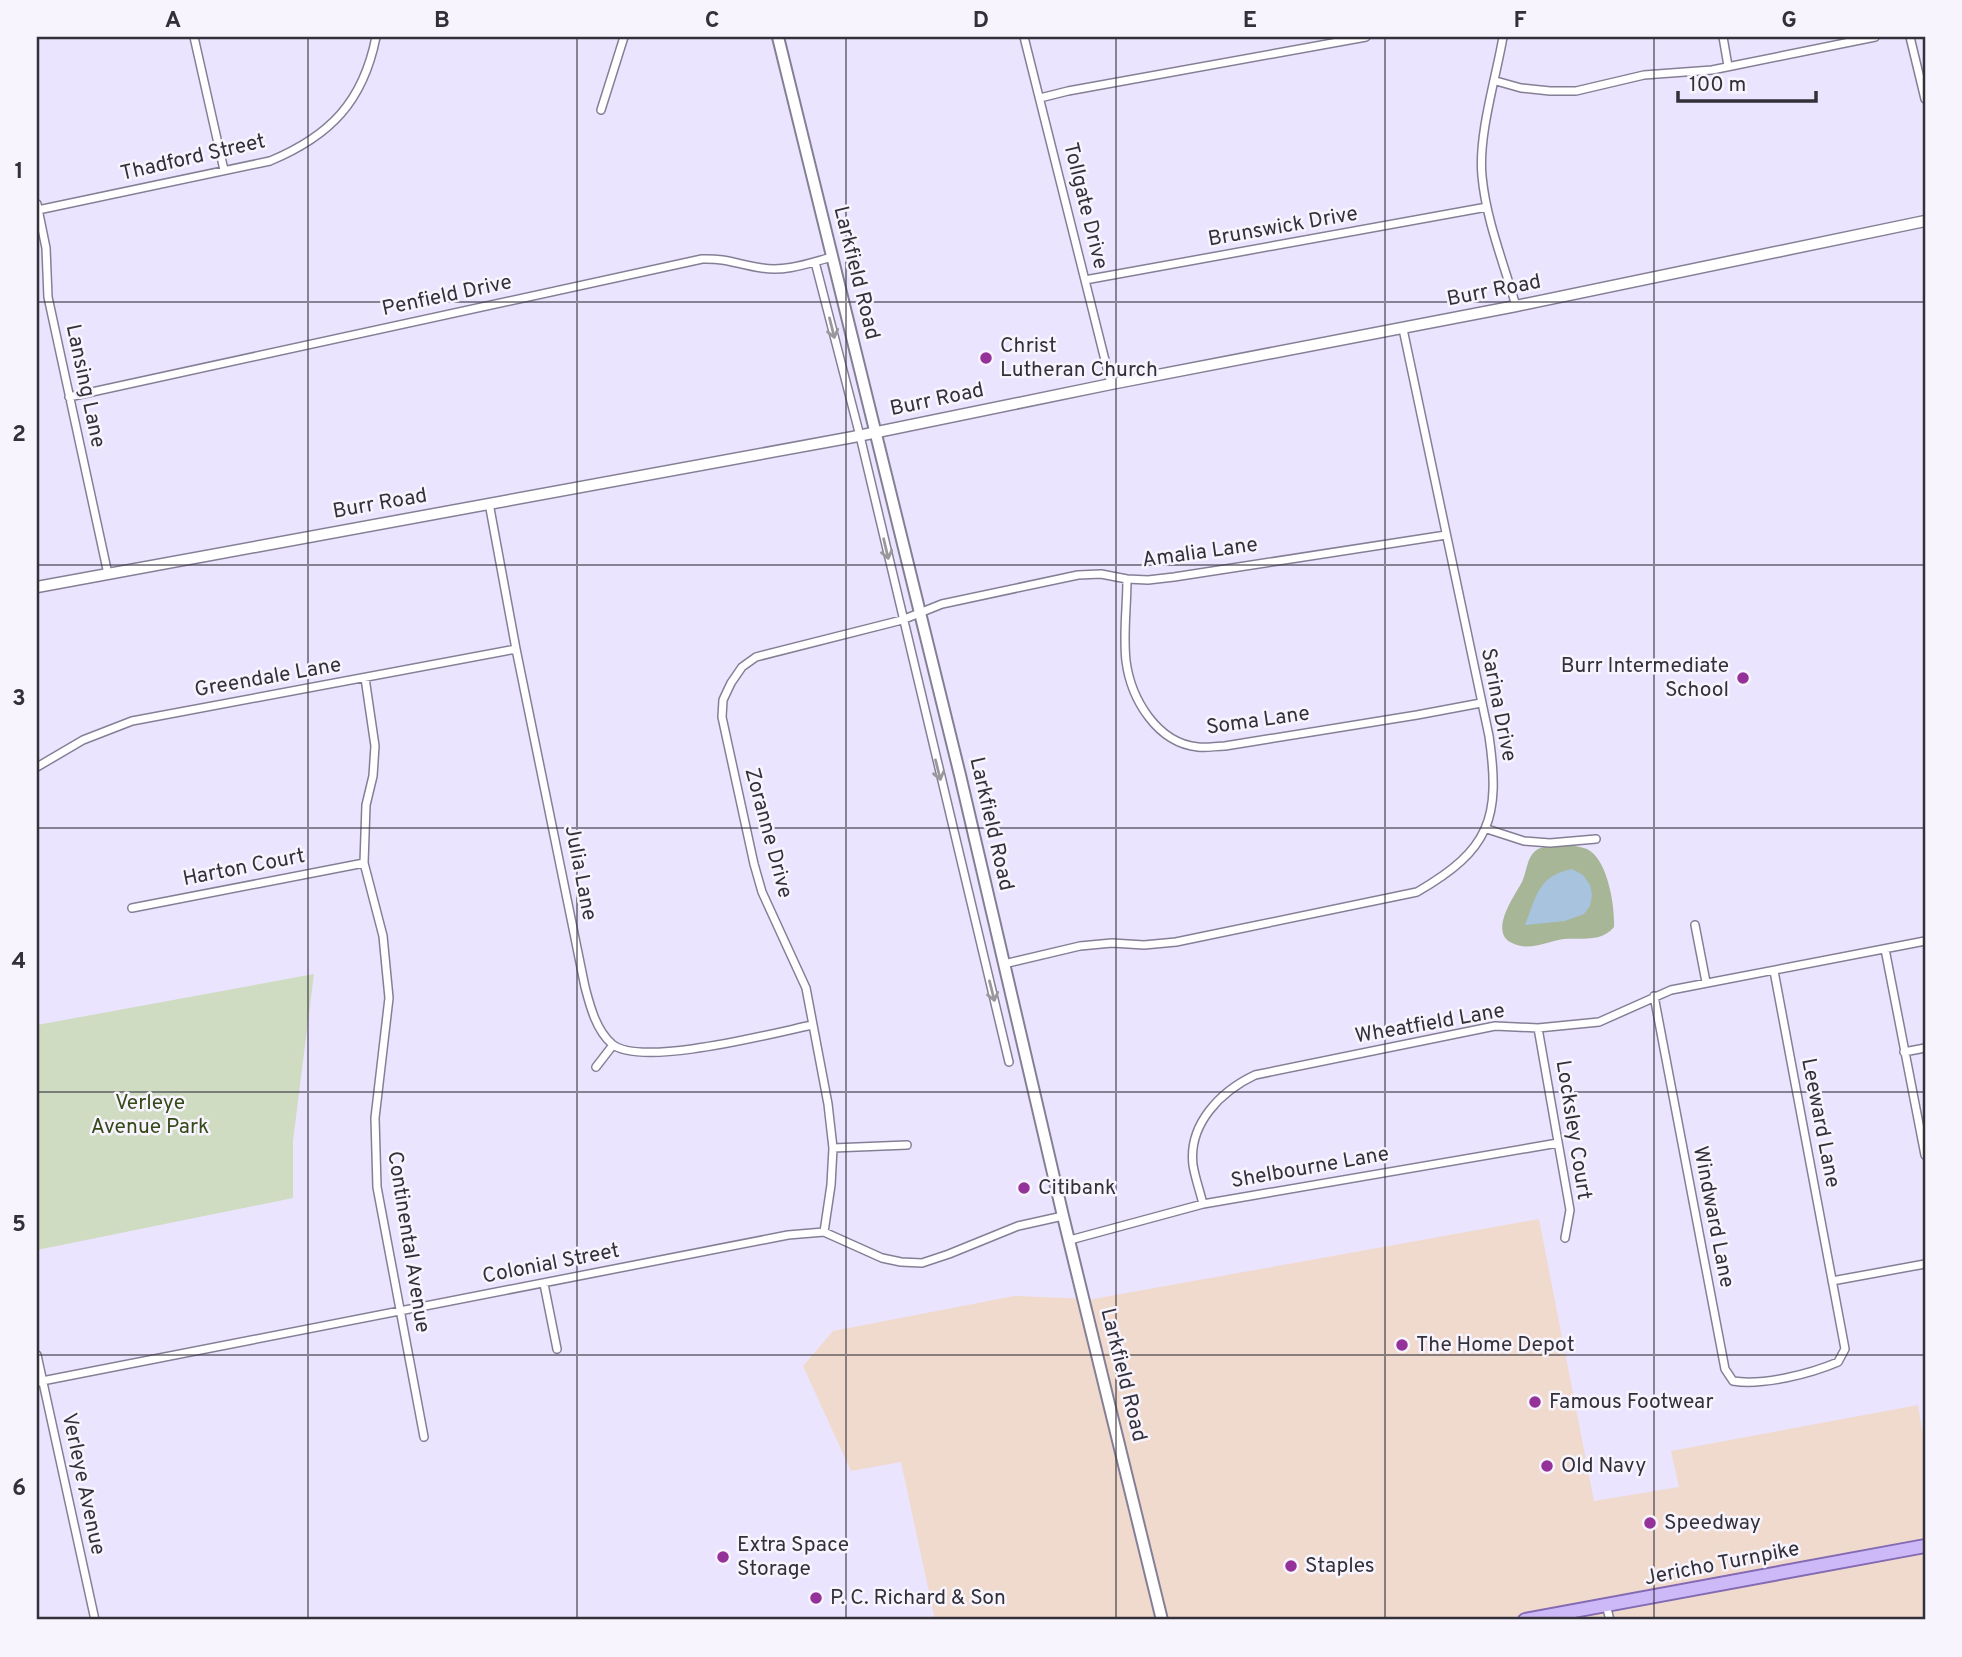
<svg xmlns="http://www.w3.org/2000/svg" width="1962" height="1657" font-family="Overpass,sans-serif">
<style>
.commercial{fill:#f0dacd}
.green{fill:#cfdcc2}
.forest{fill:#a7b696}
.water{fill:#a8c3de}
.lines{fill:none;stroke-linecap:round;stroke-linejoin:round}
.minor-casing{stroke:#857f96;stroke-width:10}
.tertiary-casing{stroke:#857f96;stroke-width:13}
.secondary-casing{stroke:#857f96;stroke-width:14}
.primary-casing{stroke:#836ab3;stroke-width:16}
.minor{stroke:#fff;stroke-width:7}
.tertiary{stroke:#fff;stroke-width:10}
.secondary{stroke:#fff;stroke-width:10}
.primary{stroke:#ceb9f8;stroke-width:12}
.oneway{stroke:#99989c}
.grid{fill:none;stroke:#33303a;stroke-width:2;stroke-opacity:0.55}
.poi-dot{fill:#953299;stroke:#f7f4fe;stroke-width:2.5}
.labels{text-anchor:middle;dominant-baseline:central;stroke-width:5;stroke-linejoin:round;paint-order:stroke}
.street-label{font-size:21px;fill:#33303a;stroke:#f7f4fe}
.poi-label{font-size:21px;fill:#33303a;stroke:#f7f4fe;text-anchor:start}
.park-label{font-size:21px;fill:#354918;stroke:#f7f4fe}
.neatline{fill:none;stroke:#33303a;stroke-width:2.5}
.grid-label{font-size:23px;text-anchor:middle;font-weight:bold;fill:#33303a}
</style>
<rect width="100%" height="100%" fill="#ebe4fe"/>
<!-- commercial -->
<path class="commercial" d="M1539,1219L1594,1501L1679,1487L1671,1451L1918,1405L1925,1447V1620H935L901,1462L851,1471L803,1366L833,1331L1014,1296L1093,1299Z"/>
<!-- green -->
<path class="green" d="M314,974L293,1141V1198L37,1250V1025Z"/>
<!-- forest -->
<path class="forest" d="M1570,845C1575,846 1582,847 1587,849C1608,859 1615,907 1614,927C1602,942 1582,938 1564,939C1548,941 1529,952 1512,943C1488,932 1515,895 1522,882C1527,871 1527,855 1538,849C1547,845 1561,846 1570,845Z"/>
<!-- water -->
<path class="water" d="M1572,869L1583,875L1590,885L1592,895L1590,906L1584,914L1565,921L1525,925C1537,895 1538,876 1572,869Z"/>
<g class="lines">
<defs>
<path id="minor" d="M194,37L224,170
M1024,37L1111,384
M1503,37C1496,78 1478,135 1482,176C1486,220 1504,264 1516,306
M1723,37L1728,66
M1910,37L1925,99
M1496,81L1521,88L1550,91H1576L1644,75L1712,70L1875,37
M1040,98L1068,91L1366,37
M601,110L624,37
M37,204L46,248L48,297L108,574
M38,210L270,161C330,136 363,102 376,37
M815,262L860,436L1009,1062
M1085,280L1487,207
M69,397L702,259C728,258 738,265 762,268C786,272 809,263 832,257
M489,503L516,649L585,987C590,1006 596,1030 612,1044C641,1068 774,1033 812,1025
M1127,579C1127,607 1123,634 1126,661C1131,699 1157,743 1198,747C1207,748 1216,746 1225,746L1417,715L1481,703
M365,678L375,746L373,776L366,805L364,863L383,936L389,998L375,1118L377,1187L424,1437
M37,767L83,740L132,721L516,649
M1487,829L1524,841L1550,843L1596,839
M132,908L364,863
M1695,925L1706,982
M1885,949L1925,1155
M1004,964L1080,946L1112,943L1144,945L1176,942L1417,892C1490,850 1501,818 1489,736L1403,329
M1654,996L1725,1369L1733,1381C1762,1386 1810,1374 1838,1362L1845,1349L1774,971
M1538,1028L1570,1210L1565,1238
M1904,1052L1925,1048
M596,1067L613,1045
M833,1148L907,1145
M1203,1204C1200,1191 1195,1178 1193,1165C1188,1124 1221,1091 1255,1075L1495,1026L1538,1028L1599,1022L1671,990L1925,941
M824,1232L831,1185L833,1148L828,1104L806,988L762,892L754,864L722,717L723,700L731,683L742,667L756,657L902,620L942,604L1078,575L1101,574L1127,579L1148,580L1174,577L1446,535
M1070,1240L1203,1204L1558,1143
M1832,1281L1925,1264
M544,1284L557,1349
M37,1355L95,1620
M37,1382L788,1235L824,1232L882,1258L901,1262L922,1263L949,1254L1018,1226L1063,1216
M1606,1605L1610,1620"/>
<path id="tertiary" d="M37,587L853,437L1111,384L1516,306L1925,221"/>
<path id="secondary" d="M778,37L960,775L1063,1216L1162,1620"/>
<path id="primary" d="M1525,1620L1925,1546"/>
</defs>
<!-- minor casing -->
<use href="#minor" class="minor-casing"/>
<!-- tertiary casing -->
<use href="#tertiary" class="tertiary-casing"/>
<!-- secondary casing -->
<use href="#secondary" class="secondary-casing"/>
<!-- primary casing -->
<use href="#primary" class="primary-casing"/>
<!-- minor -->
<use href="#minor" class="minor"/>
<!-- tertiary -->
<use href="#tertiary" class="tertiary"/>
<!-- secondary -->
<use href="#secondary" class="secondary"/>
<!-- primary -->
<use href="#primary" class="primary"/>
</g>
<!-- one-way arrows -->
<defs><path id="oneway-shaft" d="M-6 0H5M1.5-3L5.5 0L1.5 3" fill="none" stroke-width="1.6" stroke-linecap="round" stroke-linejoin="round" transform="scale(1.75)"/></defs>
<g class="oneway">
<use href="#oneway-shaft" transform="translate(832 328) rotate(76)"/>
<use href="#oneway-shaft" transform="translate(886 549) rotate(77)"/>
<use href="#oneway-shaft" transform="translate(938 770) rotate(76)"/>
<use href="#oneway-shaft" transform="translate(992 991) rotate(76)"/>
</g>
<!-- grid -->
<path class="grid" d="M308,37V1620M577,37V1620M846,37V1620M1116,37V1620M1385,37V1620M1654,37V1620M37,302H1925M37,565H1925M37,828H1925M37,1092H1925M37,1355H1925"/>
<!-- markers -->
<g class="poi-dot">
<circle cx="986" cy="358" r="7"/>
<circle cx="1743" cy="678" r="7"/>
<circle cx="1024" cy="1188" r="7"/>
<circle cx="1402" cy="1345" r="7"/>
<circle cx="1535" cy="1402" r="7"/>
<circle cx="1547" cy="1466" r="7"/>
<circle cx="1650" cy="1523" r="7"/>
<circle cx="723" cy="1557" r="7"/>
<circle cx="1291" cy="1566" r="7"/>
<circle cx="816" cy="1598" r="7"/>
</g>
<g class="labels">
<!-- street labels -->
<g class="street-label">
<text transform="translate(193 158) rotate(-13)">Thadford Street</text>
<text transform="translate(1085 206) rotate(76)">Tollgate Drive</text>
<text transform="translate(1283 227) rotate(-10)">Brunswick Drive</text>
<text transform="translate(856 273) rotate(76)">Larkfield Road</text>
<text transform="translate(1494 291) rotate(-11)">Burr Road</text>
<text transform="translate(447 296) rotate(-12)">Penfield Drive</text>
<text transform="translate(85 386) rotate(78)">Lansing Lane</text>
<text transform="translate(937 400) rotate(-12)">Burr Road</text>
<text transform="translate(380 504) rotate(-10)">Burr Road</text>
<text transform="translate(1200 553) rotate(-8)">Amalia Lane</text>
<text transform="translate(268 678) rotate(-10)">Greendale Lane</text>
<text transform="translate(1498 705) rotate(79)">Sarina Drive</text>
<text transform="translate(1258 721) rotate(-8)">Soma Lane</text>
<text transform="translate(991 824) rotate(77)">Larkfield Road</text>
<text transform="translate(768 833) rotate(75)">Zoranne Drive</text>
<text transform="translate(244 868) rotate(-11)">Harton Court</text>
<text transform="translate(580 873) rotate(79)">Julia Lane</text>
<text transform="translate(1430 1024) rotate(-10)">Wheatfield Lane</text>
<text transform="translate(1820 1123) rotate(79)">Leeward Lane</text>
<text transform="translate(1573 1130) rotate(81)">Locksley Court</text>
<text transform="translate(1310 1168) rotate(-10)">Shelbourne Lane</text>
<text transform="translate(1713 1217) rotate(79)">Windward Lane</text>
<text transform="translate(408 1242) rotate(81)">Continental Avenue</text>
<text transform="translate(551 1264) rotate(-11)">Colonial Street</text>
<text transform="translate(1123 1375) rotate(76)">Larkfield Road</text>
<text transform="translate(83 1484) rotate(78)">Verleye Avenue</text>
<text transform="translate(1722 1564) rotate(-11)">Jericho Turnpike</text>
</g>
<!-- poi labels -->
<g class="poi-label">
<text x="1000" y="346">Christ<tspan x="1000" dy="24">Lutheran Church</tspan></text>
<text x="1729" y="666" text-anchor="end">Burr Intermediate<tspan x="1729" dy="24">School</tspan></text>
<text x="1038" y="1188">Citibank</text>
<text x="1416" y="1345">The Home Depot</text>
<text x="1549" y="1402">Famous Footwear</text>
<text x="1561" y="1466">Old Navy</text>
<text x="1664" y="1523">Speedway</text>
<text x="737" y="1545">Extra Space<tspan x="737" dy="24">Storage</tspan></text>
<text x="1305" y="1566">Staples</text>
<text x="830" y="1598">P. C. Richard &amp; Son</text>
</g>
<!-- park labels -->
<g class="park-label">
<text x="150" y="1103">Verleye<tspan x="150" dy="24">Avenue Park</tspan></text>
</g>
</g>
<!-- border -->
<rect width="1962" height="1657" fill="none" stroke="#f7f4fe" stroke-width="77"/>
<!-- scale -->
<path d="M1678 91v10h138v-10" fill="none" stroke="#33303a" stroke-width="3.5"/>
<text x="1689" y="91" font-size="21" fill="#33303a" stroke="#f7f4fe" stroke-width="5" paint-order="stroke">100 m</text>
<rect x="38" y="38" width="1886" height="1580" class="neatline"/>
<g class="grid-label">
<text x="173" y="27">A</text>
<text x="442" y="27">B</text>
<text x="712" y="27">C</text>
<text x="981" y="27">D</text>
<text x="1250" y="27">E</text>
<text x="1520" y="27">F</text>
<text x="1789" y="27">G</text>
<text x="19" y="178">1</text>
<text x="19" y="441">2</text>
<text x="19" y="705">3</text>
<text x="19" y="968">4</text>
<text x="19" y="1231">5</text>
<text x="19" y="1495">6</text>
</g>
</svg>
